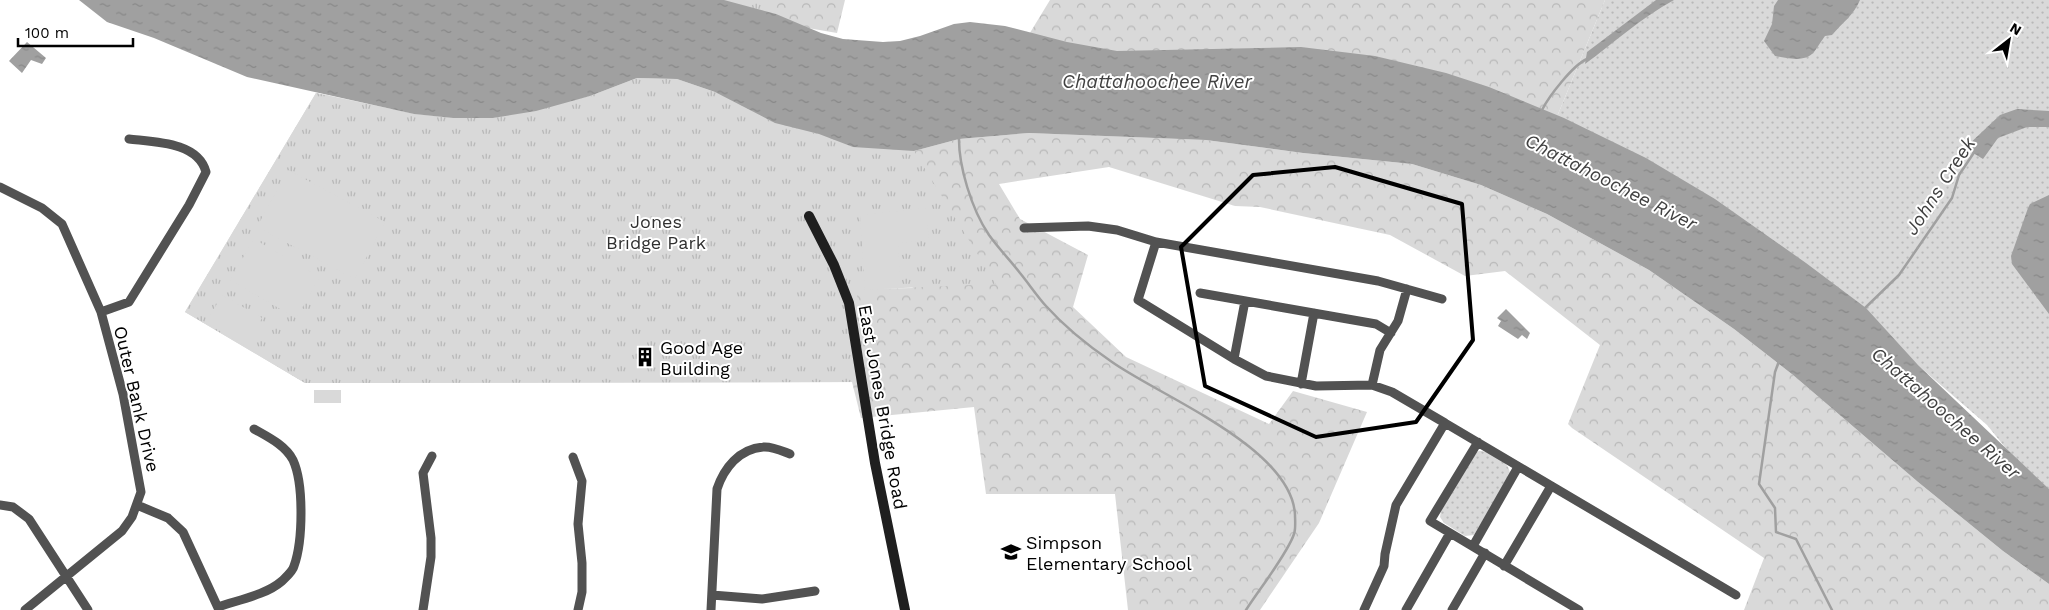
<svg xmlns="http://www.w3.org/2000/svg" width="2049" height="610" font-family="'Work Sans',sans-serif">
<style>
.grass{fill:url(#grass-dots)}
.forest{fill:url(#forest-crowns);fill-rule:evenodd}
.park{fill:url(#park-tufts)}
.pitch{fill:#d9d9d9}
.water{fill:url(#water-ripples)}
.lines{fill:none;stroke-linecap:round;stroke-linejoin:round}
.stream{stroke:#a0a0a0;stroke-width:2.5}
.street{stroke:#525252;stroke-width:9}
.secondary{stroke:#1f1f1f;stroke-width:10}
.marked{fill:none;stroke:#000;stroke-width:4;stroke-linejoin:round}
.labels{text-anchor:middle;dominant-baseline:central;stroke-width:4;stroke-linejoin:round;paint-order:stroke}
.park-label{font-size:18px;fill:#303030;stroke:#fff}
.poi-label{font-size:18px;fill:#000;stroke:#fff;text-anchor:start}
.street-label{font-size:18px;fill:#000;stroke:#fff}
.water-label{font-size:19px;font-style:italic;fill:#414141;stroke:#fff}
</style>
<defs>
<pattern id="grass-dots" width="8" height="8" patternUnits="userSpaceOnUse" patternTransform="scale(1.25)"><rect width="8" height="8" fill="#d9d9d9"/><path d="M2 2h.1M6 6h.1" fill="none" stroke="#b8b8b8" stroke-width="1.8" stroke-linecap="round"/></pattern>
<pattern id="forest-crowns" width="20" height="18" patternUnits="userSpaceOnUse" patternTransform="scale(1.25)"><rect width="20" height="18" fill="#d9d9d9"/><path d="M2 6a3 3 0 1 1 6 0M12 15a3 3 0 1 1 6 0" fill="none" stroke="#b8b8b8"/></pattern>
<pattern id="park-tufts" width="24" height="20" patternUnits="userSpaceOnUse" patternTransform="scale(1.25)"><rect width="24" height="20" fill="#d9d9d9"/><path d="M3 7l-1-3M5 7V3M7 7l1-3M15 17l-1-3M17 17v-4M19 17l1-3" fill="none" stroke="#b8b8b8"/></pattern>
<pattern id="water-ripples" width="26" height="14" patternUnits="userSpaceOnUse" patternTransform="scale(1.25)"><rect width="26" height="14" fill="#a0a0a0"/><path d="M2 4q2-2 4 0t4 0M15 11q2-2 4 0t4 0" fill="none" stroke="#888"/></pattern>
</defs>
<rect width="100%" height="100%" fill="#fff"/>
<!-- grass -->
<path class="grass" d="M1605,0H2049V497L2034,483L1987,425L1898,348L1554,124Z
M1479,451C1491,451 1511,462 1510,475L1474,535L1465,536L1444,523L1440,517L1441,511L1475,453Z"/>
<!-- forest -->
<path class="forest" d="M698,0H845L837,33L749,18Z
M1050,0H1605L1554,124L1011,64Z
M715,92L914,151L959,139L1029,133L1206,140L1303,153L1412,164L1481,185L1547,214L1649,270L1734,329L1793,375L1918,482L2003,551L2049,584V610H1744L1764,558L1572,428L1568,424L1600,345L1505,271L1465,276L1390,235L1260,207L1235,206L1109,167L999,184L1020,219L1088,255L1073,307L1126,357L1269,424L1293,391L1367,412L1319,523L1260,610H1128L1115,494H986L974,407L861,418L852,382L305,383L185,312L316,93L414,114L453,118H493ZM847,192L913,288L865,289Z"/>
<!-- park -->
<path class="park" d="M730,0H766L764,18L757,9Z
M637,78L677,79L715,92L775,123L819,134L853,147L914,151L996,284L856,290L873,382L305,383L185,312L316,93L414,114L453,118H493L590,96Z"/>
<!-- pitch -->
<path class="pitch" d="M288,170L385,222L355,279L257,227Z
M926,208L929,240L898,243L901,288L865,290L860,215Z
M254,239L320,277L296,318L230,280Z
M222,295L262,318L246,346L206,323Z
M314,390H341V403H314Z"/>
<!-- water -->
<path class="water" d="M79,0H724L776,14L821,33L843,39L883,42L900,41L920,36L954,24L970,22L1005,26L1067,42L1117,51L1301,47L1375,56L1446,73L1489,87L1564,118L1646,158L1715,199L1806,263L1866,308L1918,365L2049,489V584L2003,551L1918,482L1793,375L1734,329L1649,270L1547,214L1481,185L1412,164L1303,153L1206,140L1029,133L959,139L914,151L853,147L819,134L775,123L715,92L677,79L637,78L590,96L536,111L493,118H453L414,114L247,77L154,38L107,22Z
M1656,0H1674C1641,18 1615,42 1585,64L1587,52Z
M1778,0H1860C1854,15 1842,23 1832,35L1825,36C1821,41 1818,47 1814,52C1805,63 1786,58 1775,56L1764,41L1772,24L1774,6Z
M27,42L46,58L42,64L31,60L22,73L9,61Z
M2017,109L2049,111V127H2027L1998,138L1983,159L1965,148L2000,115Z
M2049,195V314L2012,264L2011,256L2028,208L2030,204Z
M1506,309L1530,333L1527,339L1522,335L1518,339L1498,326L1501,321L1497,318Z"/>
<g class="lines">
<!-- stream -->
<path class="stream" d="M1542,110C1549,96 1573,65 1587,59
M959,135C958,166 972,210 989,235C999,249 1010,260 1020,273C1029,284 1037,296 1046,306C1064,326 1090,347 1112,362C1160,396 1292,448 1295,515C1295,520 1296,528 1294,534C1288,553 1258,591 1246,610
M1864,309L1899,275L1952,198L1959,175L1975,151
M1779,361L1775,372L1759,484L1775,508L1776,532L1796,539L1832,610"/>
<!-- street -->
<path class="street" d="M0,187L42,208L62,224L101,312L123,394L141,492L132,517L122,531L25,610
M1024,228L1088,226L1117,230L1156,242L1378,281L1442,299
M1156,242L1138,300L1234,359L1266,376L1316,386L1372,385L1392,392L1445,423
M1200,293L1376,324L1391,333
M101,312L129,302L189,205L206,172C198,142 155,142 129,139
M1234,359L1245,301
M1301,384L1314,313
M1372,385L1380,350L1398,321L1407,289
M1478,442L1430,521L1579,610
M573,457L582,481L578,524L582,563V592L578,610
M0,505L13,507L29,519L88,610
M137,505L168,518L183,532L219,610
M1473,546L1518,467
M1504,566L1551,486
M712,595L762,599L815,591
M218,607C238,600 266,595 282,581C286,577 293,571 294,566C303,541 304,484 293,460C285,445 268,437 254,429
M423,610L431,557V538L423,473L432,456
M711,610L717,489C724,468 739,449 763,447C772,446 782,451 790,454
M1364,610L1384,566L1385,554L1396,505L1445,423L1736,595
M1406,610L1450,533
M1452,610L1485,553"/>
<!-- secondary -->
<path class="secondary" d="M809,216L834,265L849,303L875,463L905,610"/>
</g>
<!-- marked area -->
<path class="marked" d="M1335,167L1462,204L1473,340L1416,422L1316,437L1205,386L1181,247L1253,175Z"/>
<!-- icons -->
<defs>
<symbol id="building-bare" viewBox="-9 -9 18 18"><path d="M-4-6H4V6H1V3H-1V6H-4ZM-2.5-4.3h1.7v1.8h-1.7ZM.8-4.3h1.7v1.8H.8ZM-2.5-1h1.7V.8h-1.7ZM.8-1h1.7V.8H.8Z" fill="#000" stroke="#fff" stroke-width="2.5" paint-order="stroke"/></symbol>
<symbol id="school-bare" viewBox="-9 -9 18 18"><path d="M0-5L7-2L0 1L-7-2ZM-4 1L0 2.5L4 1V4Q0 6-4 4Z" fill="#000" stroke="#fff" stroke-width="2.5" paint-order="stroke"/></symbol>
</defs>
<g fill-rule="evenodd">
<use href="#building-bare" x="631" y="343" width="28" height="28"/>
<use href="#school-bare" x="997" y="538" width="28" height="28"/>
</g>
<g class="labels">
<!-- park labels -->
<g class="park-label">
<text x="656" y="221">Jones<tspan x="656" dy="21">Bridge Park</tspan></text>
</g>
<!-- poi labels -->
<g class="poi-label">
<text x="660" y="347">Good Age<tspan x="660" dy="21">Building</tspan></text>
<text x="1026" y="542">Simpson<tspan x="1026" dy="21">Elementary School</tspan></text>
</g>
<!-- street labels -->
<g class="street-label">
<text transform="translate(137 399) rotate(77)">Outer Bank Drive</text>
<text transform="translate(883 407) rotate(80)">East Jones Bridge Road</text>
</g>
<!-- water labels -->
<g class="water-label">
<text x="1157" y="81">Chattahoochee River</text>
<text transform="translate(1611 182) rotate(27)">Chattahoochee River</text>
<text transform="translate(1940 186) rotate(-57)">Johns Creek</text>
<text transform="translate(1946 413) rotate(41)">Chattahoochee River</text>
</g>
</g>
<!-- north arrow -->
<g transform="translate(2009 40) rotate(31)" stroke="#ffffff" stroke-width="4" paint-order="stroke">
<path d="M0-4L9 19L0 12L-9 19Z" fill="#000000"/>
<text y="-8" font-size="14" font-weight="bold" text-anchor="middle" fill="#000000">N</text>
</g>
<!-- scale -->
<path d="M18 38v8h115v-8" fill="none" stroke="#000000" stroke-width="2.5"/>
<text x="25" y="38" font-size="15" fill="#000000" stroke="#ffffff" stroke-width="4" paint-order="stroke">100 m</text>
</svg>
